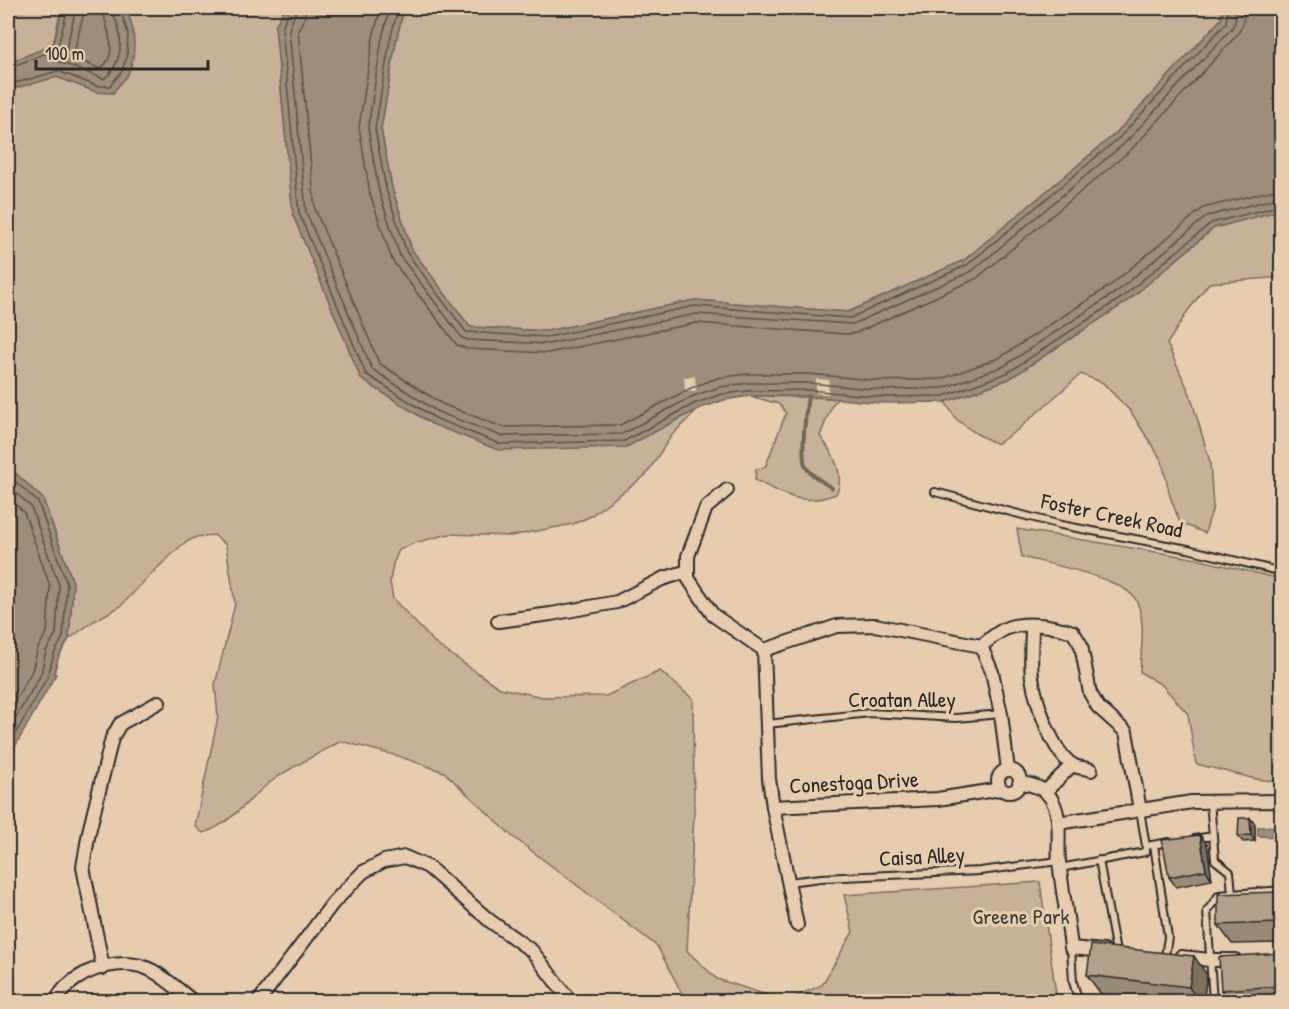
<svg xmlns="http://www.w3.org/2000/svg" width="1289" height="1009" font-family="'Patrick Hand',sans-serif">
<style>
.green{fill:#c8b199;stroke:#7a6e62;stroke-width:1.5}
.water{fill:#9d8d7a;stroke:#6f665a;stroke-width:1.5}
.pier{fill:#e7ccae}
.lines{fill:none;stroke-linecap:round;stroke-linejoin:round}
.shore{stroke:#59524b;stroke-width:1.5}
.stream{stroke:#6f665a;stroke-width:4}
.lane-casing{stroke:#2b2b2b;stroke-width:10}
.street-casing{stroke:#2b2b2b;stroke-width:16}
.lane{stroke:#e7ccae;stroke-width:6}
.street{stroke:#e7ccae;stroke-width:12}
.wall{fill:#998a77;stroke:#2b2b2b;stroke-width:1.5}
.shaded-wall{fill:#7d7061;stroke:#2b2b2b;stroke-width:1.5}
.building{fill:#b2a08a;stroke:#2b2b2b;stroke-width:1.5}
.labels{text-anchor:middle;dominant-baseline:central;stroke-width:6;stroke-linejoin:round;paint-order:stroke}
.street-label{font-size:22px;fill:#2b2b2b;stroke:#e7ccae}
.park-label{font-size:22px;fill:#433f3c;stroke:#e7ccae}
</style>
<rect width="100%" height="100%" fill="#e7ccae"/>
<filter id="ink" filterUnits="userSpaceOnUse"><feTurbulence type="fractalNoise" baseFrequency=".0167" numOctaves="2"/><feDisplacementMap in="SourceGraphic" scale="12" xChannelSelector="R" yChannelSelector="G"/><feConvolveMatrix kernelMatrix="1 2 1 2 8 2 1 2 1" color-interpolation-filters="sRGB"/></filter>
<g filter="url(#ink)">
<!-- green -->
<path class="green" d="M8,8H63L60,13L53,45L8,63Z
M124,8H285L275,26L293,215L362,379L432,424L626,447L698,409L671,436L646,475L589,517L573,524L511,536L449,534L414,543L399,550L393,564L390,581L393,599L437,645L500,688L543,697L606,696L660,671L693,699L694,814L687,951L717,979L786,1001L822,985L853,932L844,895L1040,882L1057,1001H686L657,946L512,836L444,772L398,756L341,741C320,753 297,764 276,778C250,796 232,824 203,833L195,826L218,717L215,685L235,604L226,545L214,535L196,537L183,544L150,575L121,606L94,621L69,639L73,582L43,499L8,466V90L57,77L96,92L113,93L127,74L128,13Z
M404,8H1223L1221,19L1116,133L964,261L848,312L695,300L547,331L470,327L412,250L392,188L381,129L396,41Z
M1281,210V277L1209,283L1187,312L1167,344L1190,394L1210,462L1213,507L1205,533L1180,523L1170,496L1162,461L1131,412L1103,383L1081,374L1016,431L997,444L977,434L956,419L945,402L1009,379L1125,303L1214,228Z
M750,396L838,398L832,405L820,436C832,452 846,474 836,494C801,507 786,495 755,480L756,469L763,468L766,465L786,413L779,404Z
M1017,529L1192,558L1281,579V782L1256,779L1196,764L1188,714L1162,685L1140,672C1141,649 1146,623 1137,602C1128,578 1047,564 1022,557Z"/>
<!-- water -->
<path class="water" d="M63,8H124C136,24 137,55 128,74C124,81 117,86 113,93L96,92L57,77L8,90V63L53,45Z
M285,8H404L396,41L381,129L392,188L412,250L470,327L547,331L695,300L848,312L964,260L1116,133L1221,19L1223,8H1281V210L1214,228L1125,303L1009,379L945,402L881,403L808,396H750L724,400L698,409L626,447L498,450L432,424L361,379L293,215L275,26Z
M8,466L43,499L73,583L69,639L59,656L54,673L56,674L8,759Z
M1278,820H1281V842H1278V837L1258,836V827L1278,826Z"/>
<!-- pier -->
<path class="pier" d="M695,376L696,391L685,392L684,377Z
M816,379L829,380L828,394L816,393Z"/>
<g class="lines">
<!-- shore -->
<path class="shore" d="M76,8L66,50L57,61L104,79C121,66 124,41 116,21C114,16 112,13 112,8
M85,8L73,57L100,69C122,53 104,28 103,8
M289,8L282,28L299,213L366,374L435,418L500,444L624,441L696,403L722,394L749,391L809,390L882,397L944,396L1007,373L1121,298L1211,223L1282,205
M297,8L289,30L306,212L372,369L438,412L501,436L622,434L693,396L720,387L748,383H809L882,390L943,388L1004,366L1116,292L1207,216L1282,197
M306,8L305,16L298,31L315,209L379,363L442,404L502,427L620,425L691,388L717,378L747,374H809L883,381L941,379L999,358L1111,285L1203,208L1282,188
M381,8L373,37L359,127L370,194L392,260L457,345L468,349L548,353L696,323L846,334L856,333L977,278L1132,149L1238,34L1243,24L1245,8
M390,8L382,38L368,128L379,192L400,256L462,338L469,340L548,344L696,314L853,324L972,271L1125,143L1232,28L1235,22L1236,8
M398,8L390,40L375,129L386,189L407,253L466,332L547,337L695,306L850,318L967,265L1120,137L1226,23L1228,8
M8,68L57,49L68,8
M8,85L58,71L97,86H110L122,71L127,56L128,34L120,8
M8,475L38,502L67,584L63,637L54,654L48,676L8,747
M8,485L31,507L59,585L56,634L46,651L41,674L8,731
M8,497L24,512L50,586L47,632L38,648L32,671L8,713"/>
<!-- stream -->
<path class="stream" d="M808,396C806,409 800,458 806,467C811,476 823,482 832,488"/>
<defs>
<path id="lane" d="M935,492L1061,525L1188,549L1282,572
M767,724L870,713L956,718L1001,714
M1210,802L1213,836
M1140,810L1146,846L1169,842
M1194,839L1213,836L1215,860L1230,872L1232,893
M1154,845L1168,937L1165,956
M1099,860L1116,952
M1060,868L1145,852L1146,846
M788,882L821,878L980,871L1059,861
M1071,948L1073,982L1079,1002
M1213,1002L1207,911L1219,895L1282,890"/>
<path id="street" d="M727,490L706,508L688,556V578L713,615L764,650
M498,621L551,614L617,602L662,579L688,571
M1032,625C1032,642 1030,660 1032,677C1035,699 1052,753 1073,765C1077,768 1086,768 1091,770
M981,646C989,640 996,633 1005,629C1023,620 1055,626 1073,632L1081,645L1090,693L1098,707L1126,732L1140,810
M764,650L769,779L773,807L938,799L1001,789
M764,650L837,626L875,625L981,646L992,672L1001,714L1008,770
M998 781a11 11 0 1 1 22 0a11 11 0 1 1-22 0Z
M1019,783C1033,784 1047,789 1053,802C1062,820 1057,842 1059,861C1062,890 1068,919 1071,948L1104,951
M1045,792L1072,765
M773,807L797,925
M1058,823L1192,802L1282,801
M1181,957L1210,960H1235
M103,968L83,867L89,832L112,738L120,724L159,702
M55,1002C58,997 62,991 66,987C87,967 126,956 153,971C167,979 181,992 194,1002
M258,1002L333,903L363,872L384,861L405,857L428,867L490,921L532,951L571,1002"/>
</defs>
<!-- lane casing -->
<use href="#lane" class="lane-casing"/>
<!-- street casing -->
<use href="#street" class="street-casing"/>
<!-- lane -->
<use href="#lane" class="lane"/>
<!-- street -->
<use href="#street" class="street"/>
</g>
<!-- wall -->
<path class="wall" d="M1250,818L1255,824V841L1243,842L1238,836Z
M1207,844L1212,880L1176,887L1169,877Z
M1281,892V943L1232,944L1218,925Z
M1281,953V1002H1229L1221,990Z
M1087,975H1207L1203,1002H1163L1101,994Z"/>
<!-- shaded-wall -->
<path class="shaded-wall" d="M1250,818L1255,824V841L1251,835Z
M1200,835L1207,844L1212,880L1206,870Z
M1194,956L1207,975L1203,1002H1199L1189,987Z"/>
<!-- building -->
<path class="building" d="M1239,818H1250L1251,835L1238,836Z
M1200,835L1206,870L1169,877L1162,840Z
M1281,892V923L1218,925V894Z
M1091,945L1194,956L1189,987L1087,975Z
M1281,953V986L1221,990L1219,957Z"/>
</g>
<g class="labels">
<!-- street labels -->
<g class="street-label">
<text transform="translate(1112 515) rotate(12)">Foster Creek Road</text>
<text x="902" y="699">Croatan Alley</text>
<text transform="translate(854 782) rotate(-3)">Conestoga Drive</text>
<text transform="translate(922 856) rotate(-3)">Caisa Alley</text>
</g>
<!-- park labels -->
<g class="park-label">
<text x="1021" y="916">Greene Park</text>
</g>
</g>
<!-- margin -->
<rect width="1289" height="1009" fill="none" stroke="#e7ccae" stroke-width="30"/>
<rect x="15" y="15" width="1259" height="979" fill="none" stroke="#2b2b2b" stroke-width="2" filter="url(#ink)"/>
<!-- scale -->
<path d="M36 60v9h172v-9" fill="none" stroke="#2b2b2b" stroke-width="3"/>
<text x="45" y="60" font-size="18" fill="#2b2b2b" stroke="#e7ccae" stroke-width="4.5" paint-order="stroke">100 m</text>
</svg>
